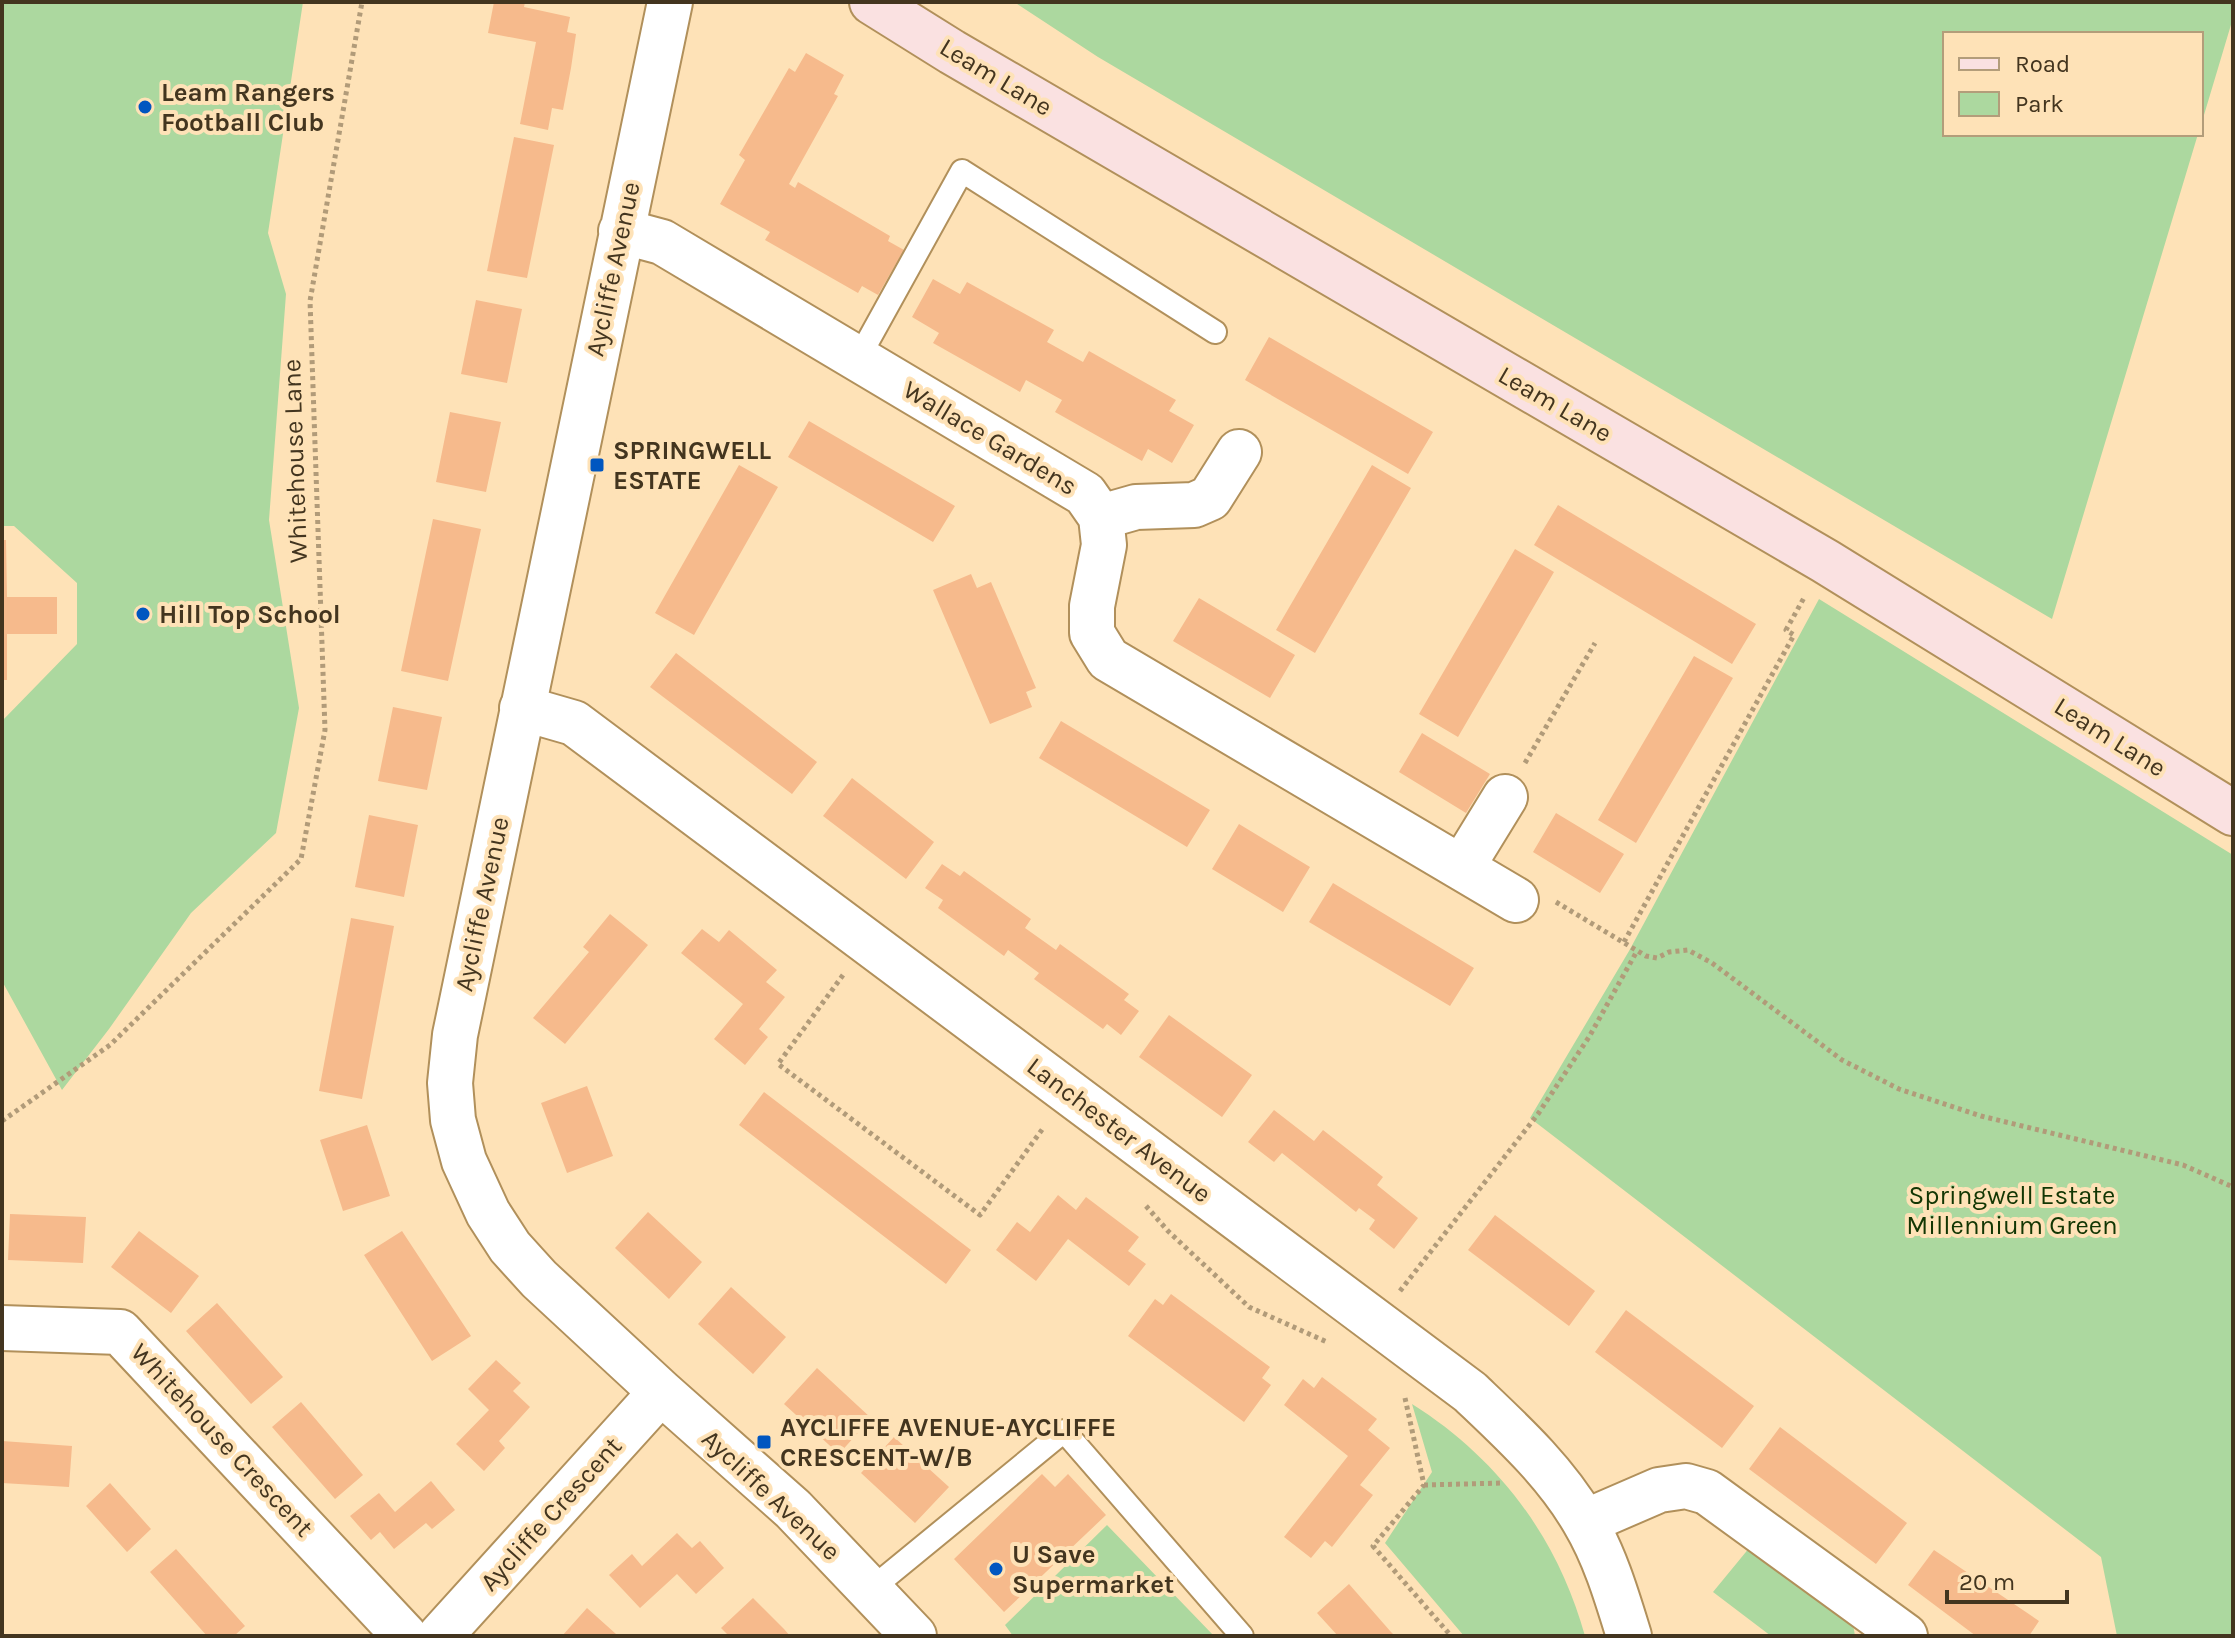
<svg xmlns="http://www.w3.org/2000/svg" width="2235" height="1638" font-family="Karla,sans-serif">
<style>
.green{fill:#acd89f}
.building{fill:#f6ba8c}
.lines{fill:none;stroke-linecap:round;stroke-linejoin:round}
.service-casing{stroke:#b1905b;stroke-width:26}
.minor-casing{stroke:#b1905b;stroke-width:48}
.secondary-casing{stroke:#b1905b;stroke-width:48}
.path{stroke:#b19b79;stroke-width:5;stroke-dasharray:4 4;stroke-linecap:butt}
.service{stroke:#fff;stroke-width:22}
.minor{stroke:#fff;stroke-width:44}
.secondary{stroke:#fae1e1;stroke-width:44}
.poi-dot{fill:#0056c0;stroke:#fee2b7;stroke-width:3}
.labels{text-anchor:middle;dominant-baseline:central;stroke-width:8;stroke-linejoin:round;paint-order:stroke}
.street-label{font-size:26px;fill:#43351f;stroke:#fee2b7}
.poi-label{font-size:26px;font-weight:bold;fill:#43351f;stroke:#fee2b7;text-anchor:start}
.park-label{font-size:26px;fill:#123603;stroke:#fee2b7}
</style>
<rect width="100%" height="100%" fill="#fee2b7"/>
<!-- green -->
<path class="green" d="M2,2H303L268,233L286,294L269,520L299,708L276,833L191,913L109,1029L62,1090L2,981V721L77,644V583L14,526H2Z
M1014,2H2233V18L2201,125V34H1945V134H2198L2052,619L1098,57Z
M1819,599L2233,855V1636H2117L2101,1557L1530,1118L1629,951Z
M1412,1404C1498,1458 1558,1538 1585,1636H1464L1385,1543L1432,1472Z
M1107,1525L1214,1636H1013L1005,1625Z
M1750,1547L1853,1624L1855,1636H1771L1713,1592Z"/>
<!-- building -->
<path class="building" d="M494,2H525L524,7L570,17L567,32L576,34L571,68L563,110L552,108L548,130L520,124L536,42L488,33Z
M806,53L844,75L834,94L838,96L789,184L795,188L798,182L890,236L888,241L904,250L878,295L862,286L858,293L765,240L770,232L720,204L745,160L739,155L789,68L795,72Z
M514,137L554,145L527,278L487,271Z
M933,279L960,294L967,282L1054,330L1047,342L1083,362L1089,351L1176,400L1169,411L1194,425L1172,463L1148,449L1142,461L1055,412L1062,400L1026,380L1020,392L933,343L939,333L912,317Z
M476,300L522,309L507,383L461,374Z
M1269,337L1433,432L1408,474L1245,380Z
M450,412L501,422L486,492L436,482Z
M809,421L955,506L933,542L788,457Z
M739,465L778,487L694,635L655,613Z
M1372,465L1411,488L1315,653L1276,630Z
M1558,505L1756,624L1732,664L1534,545Z
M433,519L481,529L448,681L401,671Z
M2,540H6L7,597H57V634H7V680H2Z
M1515,549L1554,572L1458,737L1419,714Z
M971,574L977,588L991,582L1036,688L1026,692L1032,707L990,724L933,590Z
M1199,598L1295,655L1270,698L1173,641Z
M676,653L817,762L792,794L650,687Z
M1694,656L1733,678L1636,843L1598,820Z
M393,707L442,717L427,790L378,781Z
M1061,721L1210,810L1187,847L1039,758Z
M1422,733L1490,774L1466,813L1399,772Z
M852,778L934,842L906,879L823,816Z
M1556,813L1624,854L1600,893L1533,852Z
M369,815L418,825L404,897L355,887Z
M1239,824L1310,867L1283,912L1212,869Z
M942,864L960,876L964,871L1031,919L1025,928L1056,950L1060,944L1129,994L1124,1000L1139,1011L1121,1035L1107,1024L1103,1029L1034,979L1039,973L1008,950L1004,956L938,908L943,900L925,888Z
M1333,883L1474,968L1450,1006L1309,922Z
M610,914L648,945L565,1044L533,1018L589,952L583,947Z
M351,918L394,926L362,1099L319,1091Z
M702,929L719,942L729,930L777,970L766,982L785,997L759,1029L768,1037L745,1065L714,1039L743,1004L681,953Z
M1169,1015L1252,1075L1222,1117L1139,1057Z
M587,1086L613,1156L567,1173L541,1103Z
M764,1092L971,1250L946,1284L739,1125Z
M1274,1110L1314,1141L1323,1130L1383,1177L1377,1185L1418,1218L1394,1249L1369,1229L1375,1220L1359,1208L1356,1212L1282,1153L1274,1162L1248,1142Z
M367,1125L390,1196L343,1211L320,1140Z
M1058,1195L1076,1210L1086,1197L1139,1237L1128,1251L1146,1264L1129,1286L1068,1239L1036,1281L996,1250L1017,1222L1030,1232Z
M648,1212L702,1262L669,1299L615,1248Z
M10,1214L86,1217L83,1263L8,1260Z
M1495,1215L1595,1291L1569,1326L1468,1250Z
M139,1231L199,1276L171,1313L111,1267Z
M402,1231L471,1336L432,1361L364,1255Z
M731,1287L786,1337L753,1374L698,1324Z
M1171,1294L1270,1367L1262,1378L1271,1385L1244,1422L1128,1336L1155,1299L1163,1305Z
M217,1303L283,1377L251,1404L186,1331Z
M1626,1310L1754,1406L1722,1448L1595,1352Z
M496,1360L521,1383L513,1391L530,1407L499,1441L505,1448L484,1471L456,1444L489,1410L468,1389Z
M817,1368L871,1418L839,1454L784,1404Z
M1322,1377L1377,1419L1368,1430L1390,1448L1360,1485L1373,1495L1332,1547L1325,1541L1311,1558L1284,1537L1348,1456L1284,1405L1303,1379L1314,1388Z
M301,1402L363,1475L335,1499L272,1427Z
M1780,1427L1907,1523L1876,1564L1749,1469Z
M894,1437L949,1487L915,1523L861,1473Z
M2,1441L72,1446L69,1487L2,1483Z
M1042,1474L1055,1487L1068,1474L1106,1515L1004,1612L954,1559Z
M431,1481L455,1510L432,1529L426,1523L394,1549L380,1532L371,1540L350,1516L379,1493L395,1512Z
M110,1483L151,1529L127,1552L86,1506Z
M677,1533L692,1548L700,1541L724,1568L696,1594L677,1574L640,1608L609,1575L632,1554L642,1566Z
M176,1549L245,1626L234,1636H207L150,1572Z
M1934,1550L2039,1621L2029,1636H1976L1908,1585Z
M1349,1584L1391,1632L1395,1636H1338L1317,1613Z
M753,1598L784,1629L790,1636H729L721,1628Z
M587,1608L616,1634L615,1636H562Z"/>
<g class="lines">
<defs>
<path id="service" d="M858,359L962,171L1215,332
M870,1590L1064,1431L1242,1636"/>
<path id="minor" d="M670,2L455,1035L450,1083L453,1120L464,1161L488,1213L510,1247L539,1279L661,1392L793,1509L914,1636
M621,231L662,242L1085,494L1101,517L1104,545L1092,606V633L1108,659L1516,900
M1101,517L1136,507L1194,505L1210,498L1239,452
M522,708L574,723L1470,1392C1511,1431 1555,1471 1584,1521C1605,1556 1617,1597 1629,1636
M1462,867L1505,797
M2,1328L120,1332L405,1636
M1585,1522L1659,1490L1686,1486L1707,1492L1905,1636
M440,1636L661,1392"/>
<path id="secondary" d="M872,2L952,52L1825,561L2233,813"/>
</defs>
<!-- service casing -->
<use href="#service" class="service-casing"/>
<!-- minor casing -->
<use href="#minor" class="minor-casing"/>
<!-- secondary casing -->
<use href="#secondary" class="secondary-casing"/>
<!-- path -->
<path class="path" d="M1525,763L1595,643
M1556,902L1646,956L1657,958L1669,952L1688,950L1712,963L1842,1060L1899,1089L1981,1116L2183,1165L2233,1187
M1624,942L1794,635L1786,630L1805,596
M843,975L778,1064L980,1215L1044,1127
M2,1121L110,1045L301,859L325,730L310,301L362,2
M1146,1206L1168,1231L1249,1307L1327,1342
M1400,1291L1538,1114L1589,1037L1637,951
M1405,1398L1424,1485L1373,1546L1451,1636
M1424,1485L1503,1483"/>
<!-- service -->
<use href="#service" class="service"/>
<!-- minor -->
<use href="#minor" class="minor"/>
<!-- secondary -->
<use href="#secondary" class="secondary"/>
</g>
<!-- markers -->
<g class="poi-dot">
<circle cx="145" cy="107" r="8"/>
<rect x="589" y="457" width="16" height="16" rx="4"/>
<circle cx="143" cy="614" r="8"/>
<rect x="756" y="1434" width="16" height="16" rx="4"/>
<circle cx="996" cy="1569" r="8"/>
</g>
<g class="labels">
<!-- street labels -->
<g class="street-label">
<text transform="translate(996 77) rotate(31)">Leam Lane</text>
<text transform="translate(613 269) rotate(-78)">Aycliffe Avenue</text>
<text transform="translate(1555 404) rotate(30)">Leam Lane</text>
<text transform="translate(990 438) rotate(31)">Wallace Gardens</text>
<text transform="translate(295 461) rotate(-92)">Whitehouse Lane</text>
<text transform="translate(2110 737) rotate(32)">Leam Lane</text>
<text transform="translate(482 904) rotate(-78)">Aycliffe Avenue</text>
<text transform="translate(1119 1130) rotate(37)">Lanchester Avenue</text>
<text transform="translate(222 1440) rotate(47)">Whitehouse Crescent</text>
<text transform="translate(771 1495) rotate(43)">Aycliffe Avenue</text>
<text transform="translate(551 1514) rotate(-48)">Aycliffe Crescent</text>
</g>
<!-- poi labels -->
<g class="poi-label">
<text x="161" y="92">Leam Rangers<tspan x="161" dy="30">Football Club</tspan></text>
<text x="613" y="450">SPRINGWELL<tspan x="613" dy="30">ESTATE</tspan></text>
<text x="159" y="614">Hill Top School</text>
<text x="780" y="1427">AYCLIFFE AVENUE-AYCLIFFE<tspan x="780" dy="30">CRESCENT-W/B</tspan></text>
<text x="1012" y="1554">U Save<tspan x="1012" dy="30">Supermarket</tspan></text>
</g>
<!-- park labels -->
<g class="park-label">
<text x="2012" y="1195">Springwell Estate<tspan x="2012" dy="30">Millennium Green</tspan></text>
</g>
</g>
<!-- border -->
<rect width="2235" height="1638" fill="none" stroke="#43351f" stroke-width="8"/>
<!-- legend -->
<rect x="1943" y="32" width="260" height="104" fill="#fee2b7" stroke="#b39d7a" stroke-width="2"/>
<rect x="1959" y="58" width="40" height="12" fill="#fae1e1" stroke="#b39d7a" stroke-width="2"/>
<text x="2015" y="72" font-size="24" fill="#43351f">Road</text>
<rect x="1959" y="92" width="40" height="24" fill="#acd89f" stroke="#b39d7a" stroke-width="2"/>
<text x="2015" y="112" font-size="24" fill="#43351f">Park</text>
<!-- scale -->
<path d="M1947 1590v12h120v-12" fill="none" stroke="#43351f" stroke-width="4"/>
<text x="1959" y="1590" font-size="24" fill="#43351f" stroke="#fee2b7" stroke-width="6" paint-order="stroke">20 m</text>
</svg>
